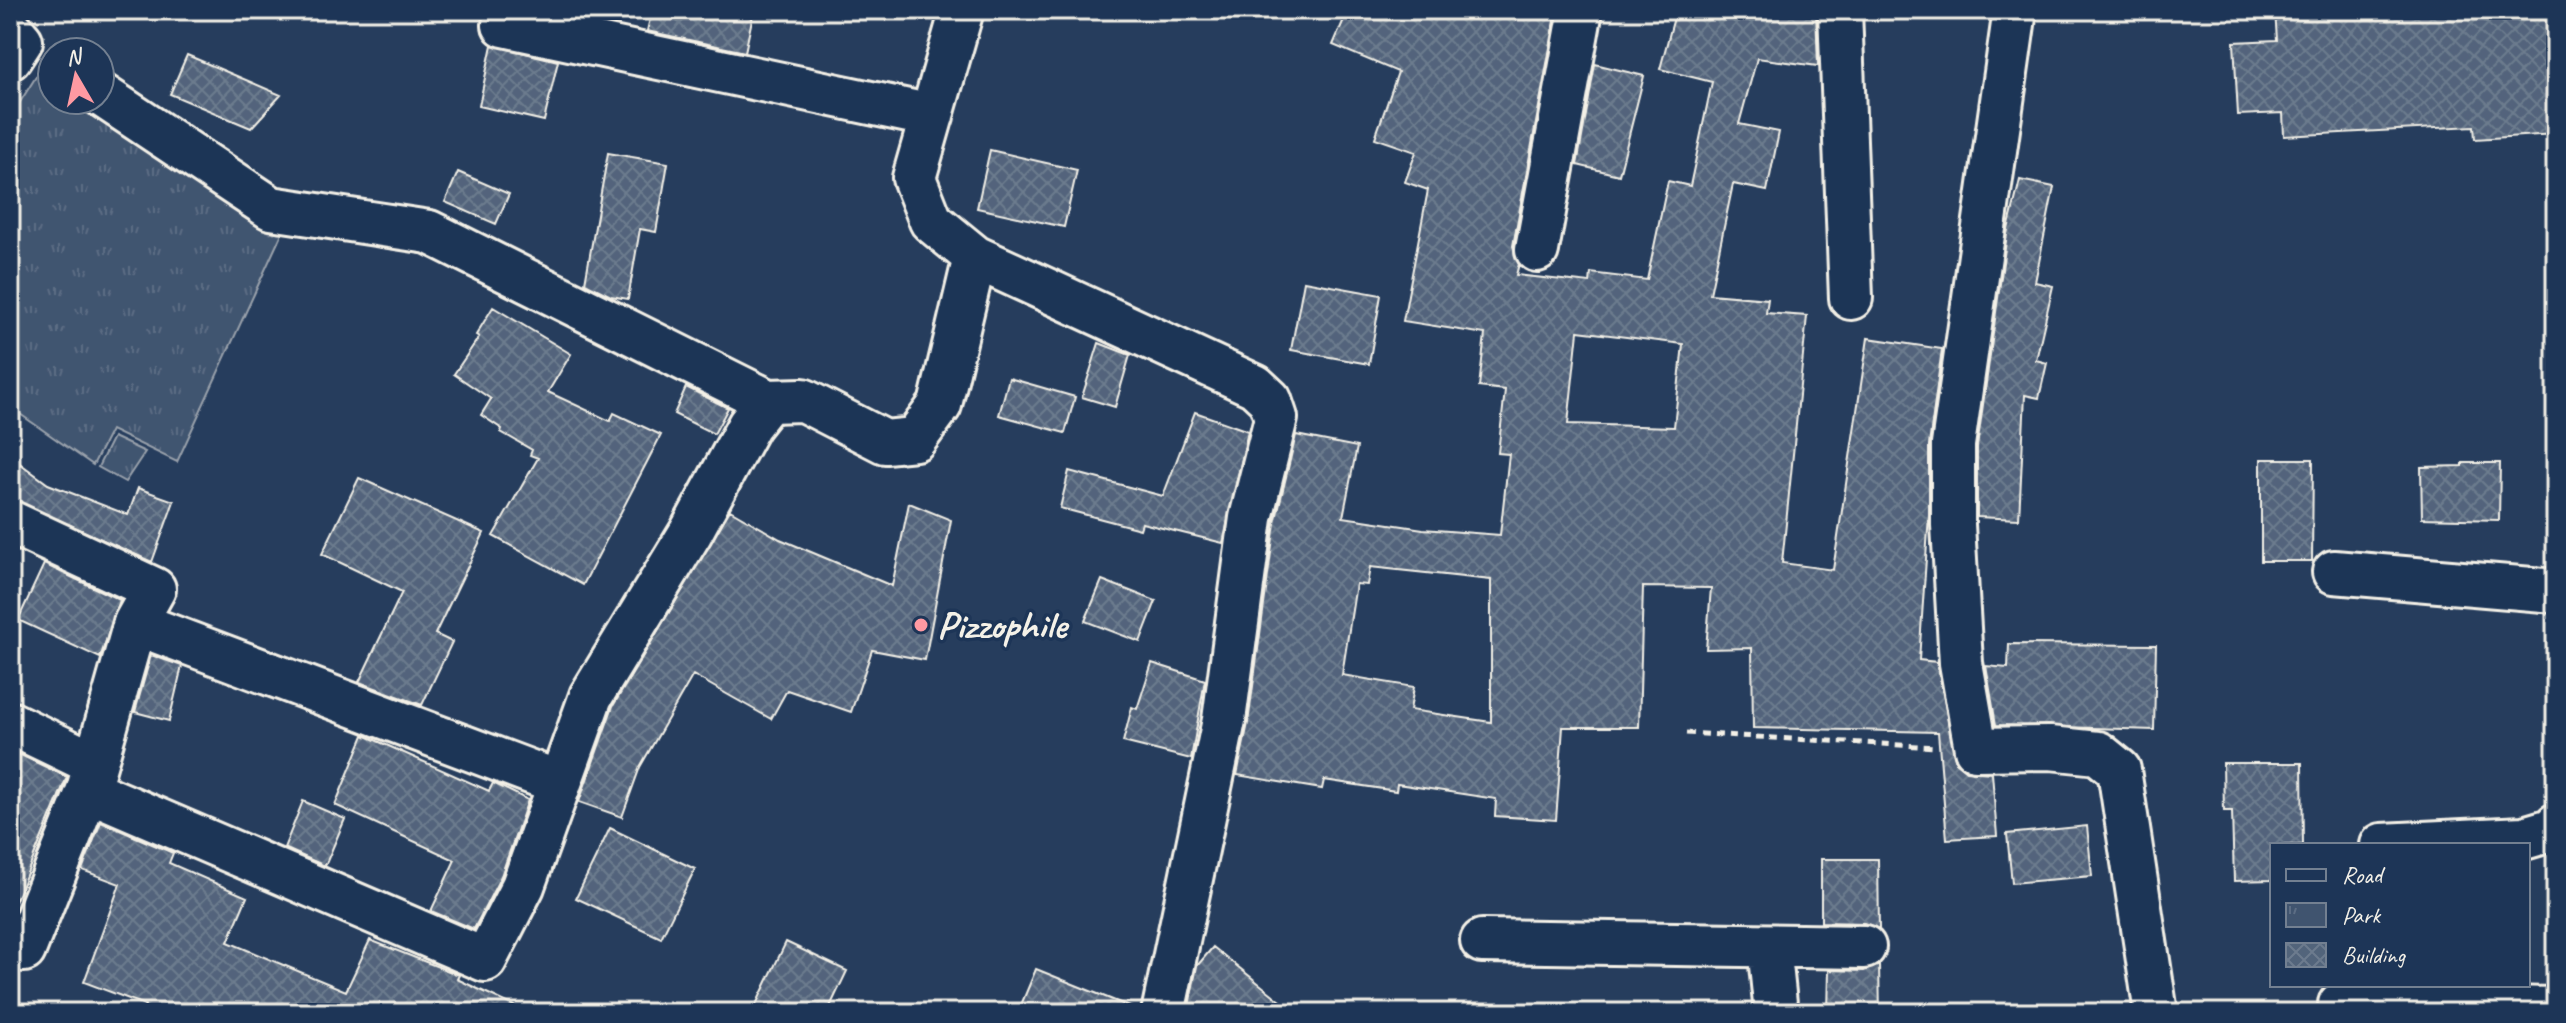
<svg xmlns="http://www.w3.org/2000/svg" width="2566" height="1023" font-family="Caveat,sans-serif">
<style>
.park{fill:url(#park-tufts);stroke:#9aa2ac;stroke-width:2}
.building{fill:url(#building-cross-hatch);stroke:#f4f1e8;stroke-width:2;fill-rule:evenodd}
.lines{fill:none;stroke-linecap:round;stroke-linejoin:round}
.street-casing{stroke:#f4f1e8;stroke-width:48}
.path{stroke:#f4f1e8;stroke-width:5;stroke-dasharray:8 6;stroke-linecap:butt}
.street{stroke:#1d3557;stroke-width:42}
.poi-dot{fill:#ff9aa2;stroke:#1d3557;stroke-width:3}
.labels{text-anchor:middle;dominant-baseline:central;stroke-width:7;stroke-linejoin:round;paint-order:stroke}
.poi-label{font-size:40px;font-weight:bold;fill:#f4f1e8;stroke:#1d3557;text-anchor:start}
</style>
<defs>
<pattern id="park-tufts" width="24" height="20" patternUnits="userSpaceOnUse" patternTransform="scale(2)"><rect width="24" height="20" fill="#40546f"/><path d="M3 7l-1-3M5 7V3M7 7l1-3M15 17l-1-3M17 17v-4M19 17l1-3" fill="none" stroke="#5c6d84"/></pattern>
<pattern id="building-cross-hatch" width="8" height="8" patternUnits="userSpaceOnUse" patternTransform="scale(2)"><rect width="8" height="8" fill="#52647b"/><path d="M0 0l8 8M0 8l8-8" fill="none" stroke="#6c7b8e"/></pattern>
</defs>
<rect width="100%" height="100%" fill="#263d5d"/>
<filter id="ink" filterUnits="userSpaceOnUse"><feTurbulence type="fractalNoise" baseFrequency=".0125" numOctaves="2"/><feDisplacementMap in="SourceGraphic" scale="16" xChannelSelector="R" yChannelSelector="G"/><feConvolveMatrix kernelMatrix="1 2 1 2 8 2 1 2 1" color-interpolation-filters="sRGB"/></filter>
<g filter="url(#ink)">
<!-- park -->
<path class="park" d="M44,64L52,69V100H100L288,220L177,462L111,430L93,465L10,407V118Z
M113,437L145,452L125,482L98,467Z"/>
<!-- building -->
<path class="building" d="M652,10H754L745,52L647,31Z
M1348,10H1557L1513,246L1519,264L1516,275L1590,283L1591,273L1647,280L1668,181L1690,186L1712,82L1660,69L1676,10H1816L1818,66L1757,58L1739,124L1779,132L1767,191L1733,184L1710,294L1768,299L1766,313L1807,316L1782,563L1833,570L1868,338L1942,349L1929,445V515L1919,660L1937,662L1956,763L1966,771L1992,773L1997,836L1947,839L1938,732L1753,728L1752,648L1706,649L1711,588L1643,587L1639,727H1563L1556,820L1495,816L1496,799L1397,784L1396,791L1324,780L1322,789L1237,775L1248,723L1275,523L1296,435L1357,447L1343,517L1423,529L1500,535L1509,454L1498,453L1505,390L1479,387L1485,334L1403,321L1428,190L1405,182L1416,152L1375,138L1398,72L1333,45ZM1578,331L1683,344L1674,427L1568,424ZM1370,567L1491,580V722L1410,710L1414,687L1342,675L1356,584L1367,585Z
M2275,10H2549L2556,134L2475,139L2474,126L2284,136L2283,113L2238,115L2234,42L2277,40Z
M492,45L558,61L544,121L479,106Z
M187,55L281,95L251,128L170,94Z
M1595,64L1644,76L1619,175L1577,165Z
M990,150L1077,170L1064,227L977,208Z
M608,153L668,163L656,232L640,229L628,299L611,296L585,283Z
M458,172L509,194L496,224L445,202Z
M2020,180L2054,187L2035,282L2053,286L2036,360L2047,363L2039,398L2025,395L2019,519L1977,517V447L2007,234Z
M1304,281L1381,295L1369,364L1291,350Z
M493,307L571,354L548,392L610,421L614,413L661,435L583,585L493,536L538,458L530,455L532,450L501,432L502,429L481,415L491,399L454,374L479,337L476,335Z
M1099,343L1130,355L1115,407L1082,397Z
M1009,378L1075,397L1065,433L999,415Z
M686,387L728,408L714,434L674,414Z
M1195,412L1248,431L1223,543L1142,523L1140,529L1060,508L1069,471L1163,496Z
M10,456L48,484L128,515L138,488L174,501L152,562L10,498Z
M2261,459H2313L2312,561H2261Z
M2463,463H2500L2499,520L2422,518L2421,467L2463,466Z
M359,478L484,533L435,634L452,642L422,705L359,682L402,592L322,554Z
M909,503L951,520L925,660L872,650L851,712L787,690L771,719L693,675L640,767L622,817L579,802L613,706L730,510L780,539L892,586Z
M44,564L120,600L100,658L18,620Z
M1102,580L1156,601L1140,642L1085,621Z
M2009,644L2156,645L2154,730L1996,725L1986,666L2008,668Z
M151,655L182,666L169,721L135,712Z
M1152,663L1205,680L1191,759L1123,742L1132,707L1137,709Z
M364,735L489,791L493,783L528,800L501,876L474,929L431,911L455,860L335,805Z
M10,750L67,777L10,914Z
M2223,763H2302L2303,845H2272V880L2234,881L2232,811H2224Z
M303,801L345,819L325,866L284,848Z
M101,822L173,853L169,863L247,897L228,942L346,991L370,940L459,975L457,979L529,1013H141L145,1005L84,982L120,884L82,870Z
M2087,826L2092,876L2012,883L2007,834Z
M610,828L695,869L661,938L576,898Z
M1821,859H1878L1879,929L1864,923L1821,922Z
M786,942L847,971L827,1013H752Z
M1213,947L1296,1013H1198L1189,1006L1197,966Z
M1879,965L1880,1013H1828L1829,970L1864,971Z
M1036,969L1140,1011V1013H1041L1021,1005Z"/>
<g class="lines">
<defs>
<path id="street" d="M508,10L504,25L932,116
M962,10L914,178L931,221L975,257L1255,386L1270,400L1276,418L1251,518L1224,720L1163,1013
M1840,10L1851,298
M2015,10L1953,445V525L1961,663L1976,749L2050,748L2098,753L2119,770L2156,1013
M10,28L21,41L10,58
M100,94L271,208L429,232L768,401
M1537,250L1581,10
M10,522L154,589L135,623L560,783
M2334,572L2556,591
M10,723L95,764
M88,790L485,960L523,886L591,696L691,532L749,425L768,401L803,400L885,442L915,439L940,405L975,257
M2382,845L2524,838L2554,829L2556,825
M1482,941L1864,947
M1769,946L1776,1013
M24,950L88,790L135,623
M2340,1004L2556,1009"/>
</defs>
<!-- street casing -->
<use href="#street" class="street-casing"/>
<!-- path -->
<path class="path" d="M1686,733L1935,747"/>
<!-- street -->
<use href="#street" class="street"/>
</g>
</g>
<!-- markers -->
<circle class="poi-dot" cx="921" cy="625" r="8"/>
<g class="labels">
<!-- poi labels -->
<g class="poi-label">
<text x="937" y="625">Pizzophile</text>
</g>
</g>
<!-- margin -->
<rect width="2566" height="1023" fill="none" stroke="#1d3557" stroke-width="40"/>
<rect x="20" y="20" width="2526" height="983" fill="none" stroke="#f4f1e8" stroke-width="3" filter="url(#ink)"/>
<!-- legend -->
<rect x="2270" y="843" width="260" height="144" fill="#1d3557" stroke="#738091" stroke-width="2"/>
<rect x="2286" y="869" width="40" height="12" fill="#1d3557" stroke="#738091" stroke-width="2"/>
<text x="2342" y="883" font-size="24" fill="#f4f1e8">Road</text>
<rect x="2286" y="903" width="40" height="24" fill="url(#park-tufts)" stroke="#738091" stroke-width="2"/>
<text x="2342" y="923" font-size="24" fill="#f4f1e8">Park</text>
<rect x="2286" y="943" width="40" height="24" fill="url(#building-cross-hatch)" stroke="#738091" stroke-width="2"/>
<text x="2342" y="963" font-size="24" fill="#f4f1e8">Building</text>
<!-- north arrow -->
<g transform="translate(76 76) rotate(351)"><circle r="38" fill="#1d3557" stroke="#738091" stroke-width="2"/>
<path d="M0-6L14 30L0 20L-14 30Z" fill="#ff9aa2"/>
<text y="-12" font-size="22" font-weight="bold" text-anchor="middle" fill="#f4f1e8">N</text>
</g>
</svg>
